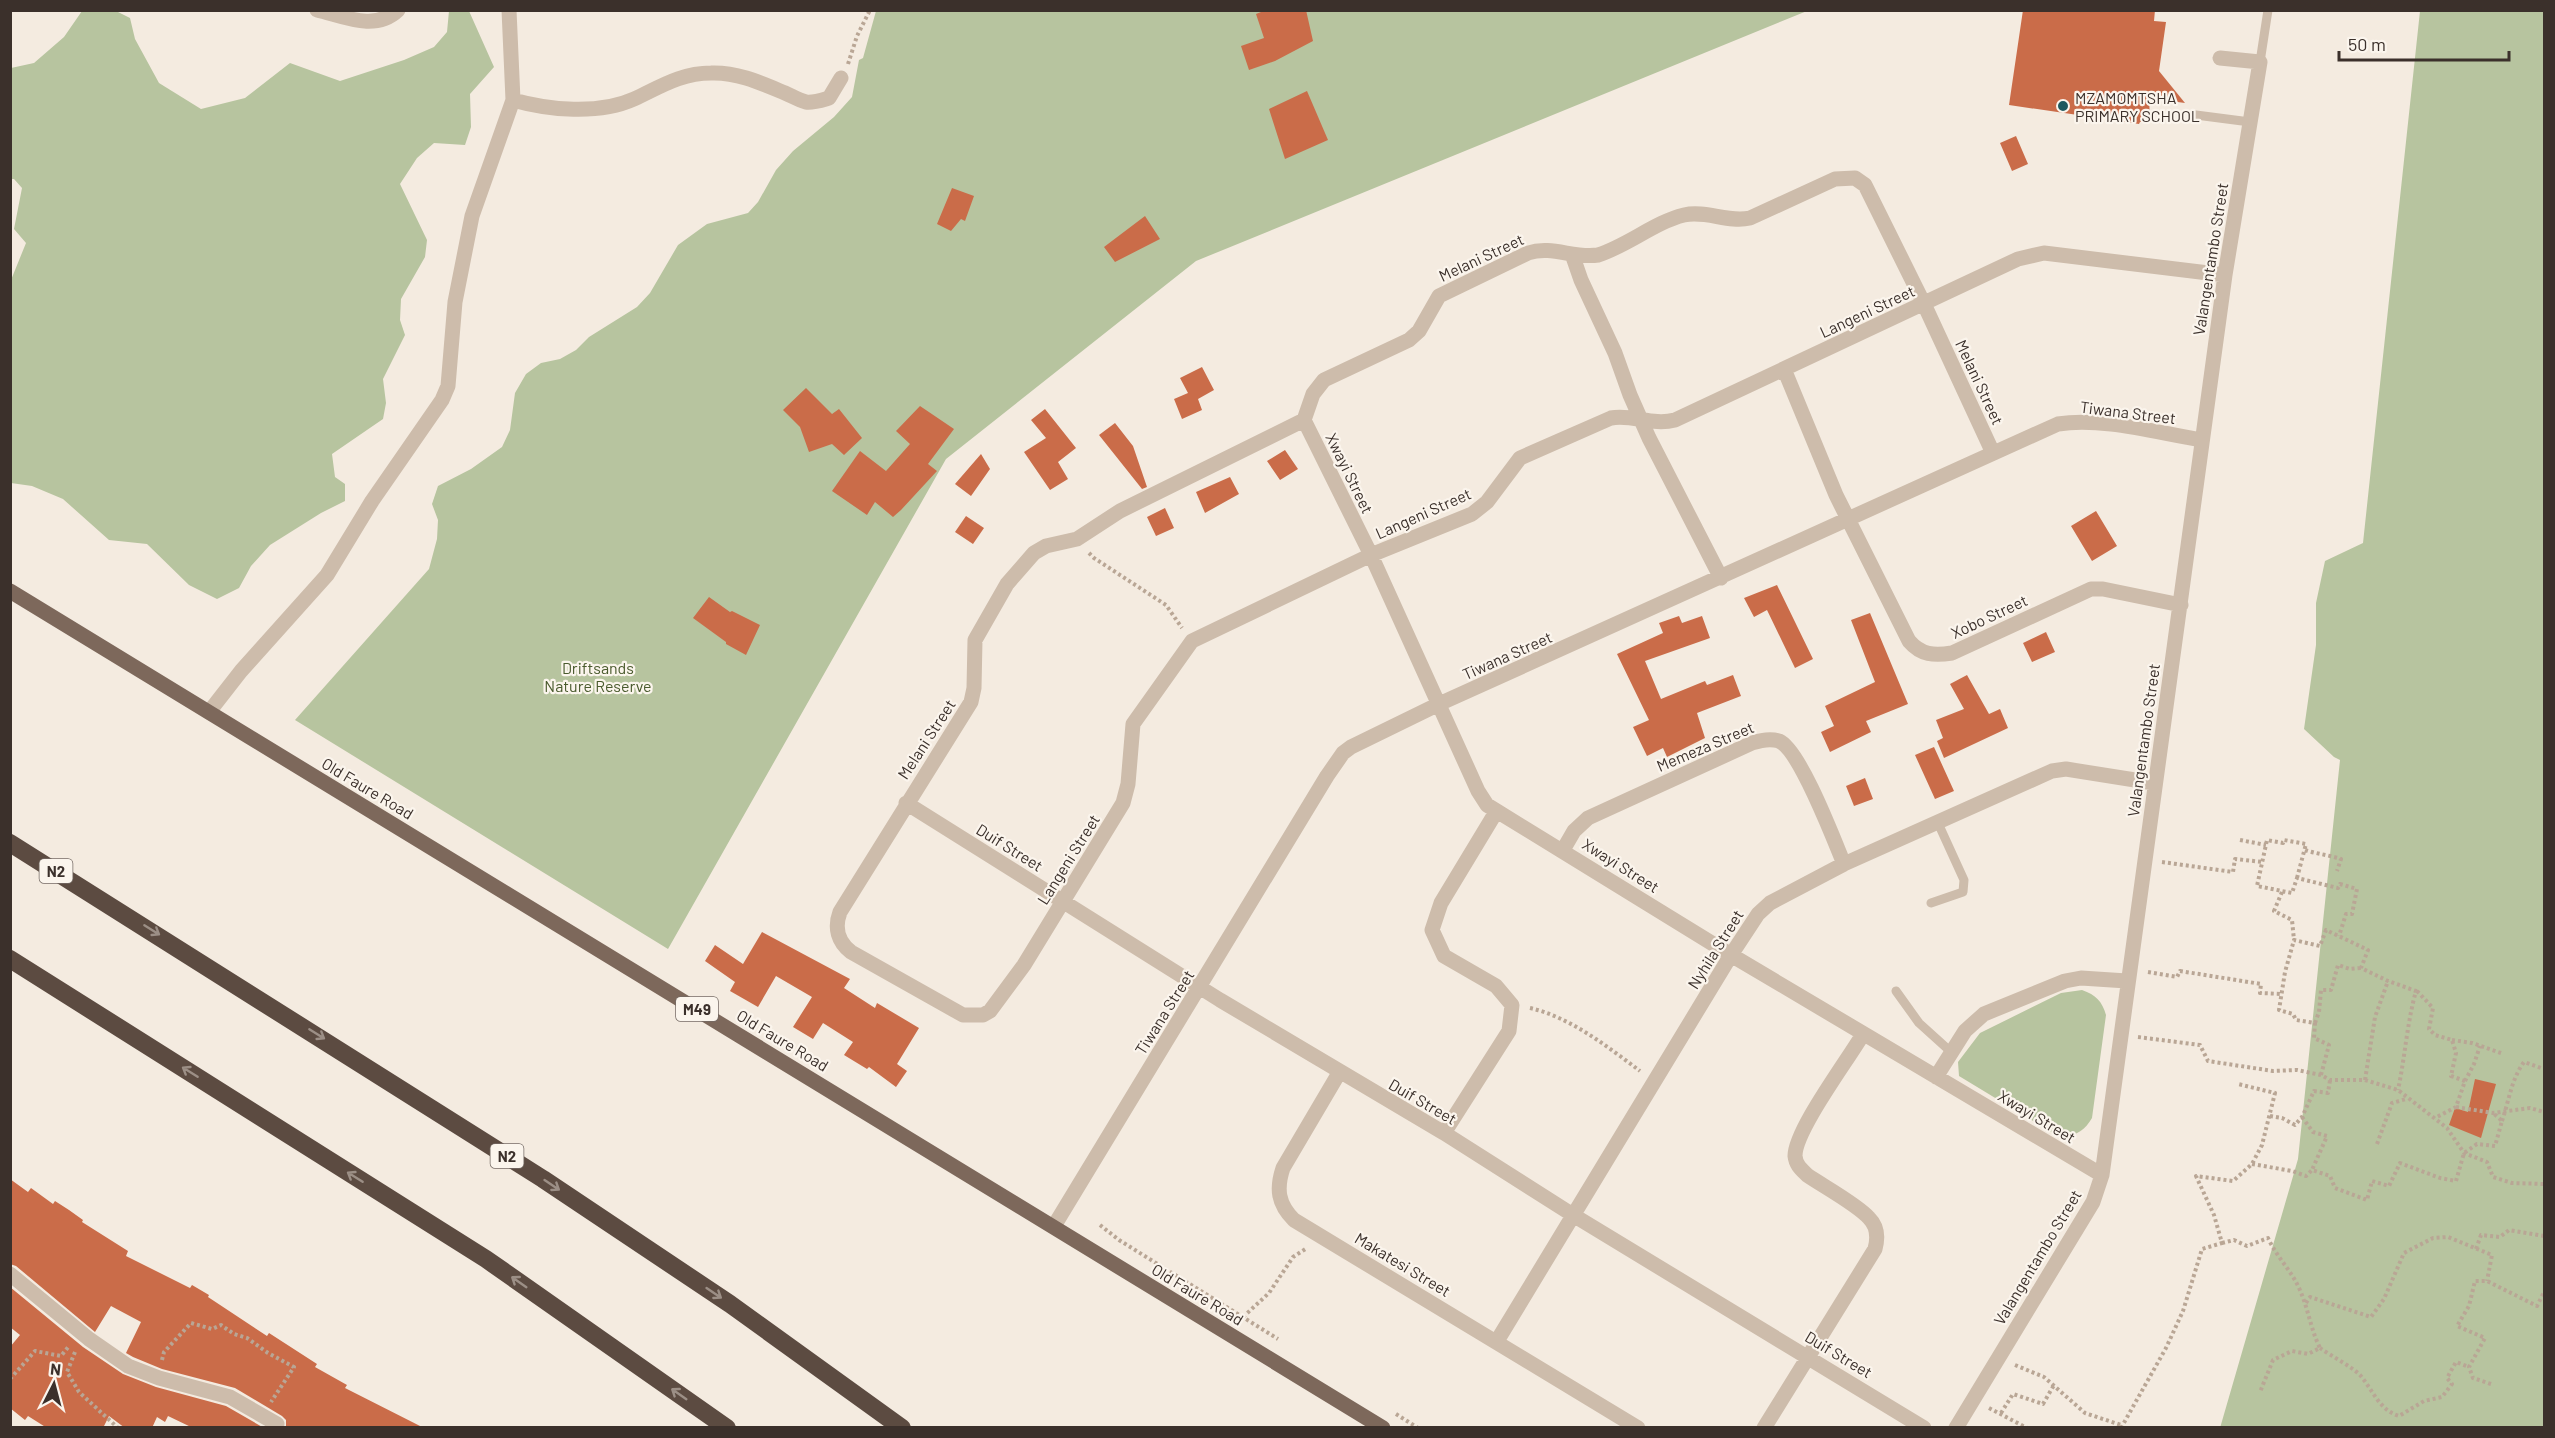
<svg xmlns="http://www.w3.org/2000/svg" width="2555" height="1438" font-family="Barlow,sans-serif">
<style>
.green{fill:#b7c49f}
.building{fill:#ca6c49}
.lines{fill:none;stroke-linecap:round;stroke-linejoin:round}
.path{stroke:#b9a695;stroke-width:4;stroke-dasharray:3 3;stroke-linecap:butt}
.lane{stroke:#cdbcab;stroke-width:9}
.street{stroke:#cdbcab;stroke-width:15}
.primary{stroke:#7d685b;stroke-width:15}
.highway{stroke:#5c4b41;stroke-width:18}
.oneway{stroke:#9c8f86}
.poi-dot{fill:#1e595f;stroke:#fbf5ed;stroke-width:2}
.labels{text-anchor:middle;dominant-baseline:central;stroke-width:4.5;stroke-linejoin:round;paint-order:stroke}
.shield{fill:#fbf5ed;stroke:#756b65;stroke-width:1.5}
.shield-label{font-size:15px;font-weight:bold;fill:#3b302b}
.poi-label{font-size:16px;fill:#3b302b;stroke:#fbf5ed;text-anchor:start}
.street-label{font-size:16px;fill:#3b302b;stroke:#fbf5ed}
.park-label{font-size:16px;fill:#495a2d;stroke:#fbf5ed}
</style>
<rect width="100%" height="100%" fill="#f4ebe0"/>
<!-- green -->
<path class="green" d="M82,11H116L130,18L135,39L159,83L201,109L245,98L290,63L340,81L404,60L434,47L447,32L449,11H469L494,67L470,94L471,127L465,145L434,143L417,158L400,184L427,240L425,257L401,299L400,320L405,335L383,379L386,403L383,419L332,454L335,477L345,484V501L321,513L270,545L251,566L239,588L217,599L189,585L147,544L109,540L63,499L32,486L11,483V280L26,243L14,229L22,188L14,179H11V68L34,63L64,37Z
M876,11H1807L1196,261L946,459L668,949L295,720L429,569L437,539L438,520L432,504L438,486L471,469L502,447L510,430L515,393L526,374L541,363L560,359L576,350L589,337L637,307L650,293L678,245L707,224L748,213L758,202L776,170L793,151L834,117L852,97L859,60L863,58Z
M2420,11H2544V1427L2220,1428L2298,1159L2340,760L2334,757L2304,729L2316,645V603L2325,561L2363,543Z
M2082,990C2096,995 2102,1001 2106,1015L2092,1118C2084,1132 2073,1138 2056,1135L1959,1076L1958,1062L1980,1033L2061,993Z"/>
<!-- building -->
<path class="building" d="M1266,10H1306L1313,41L1275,61L1249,70L1241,46L1264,38L1256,14Z
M2023,10H2155L2154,21L2166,22L2159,71L2185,103L2149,98L2150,120L2140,122L2139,124L2009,105Z
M1307,91L1328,140L1285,159L1269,109Z
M2016,136L2028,164L2012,171L2000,143Z
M952,188L974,196L965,221L961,219L951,231L937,224Z
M1145,216L1160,239L1115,262L1104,247Z
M1202,367L1214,390L1198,399L1202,410L1182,419L1174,399L1188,393L1180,378Z
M806,388L832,414L839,409L862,438L844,455L832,444L809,452L800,427L783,410Z
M920,406L954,429L928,464L937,471L901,510L893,517L875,502L867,515L832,491L860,451L886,471L910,444L896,431Z
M1045,409L1076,448L1058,462L1068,479L1050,490L1024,452L1046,438L1031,420Z
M1115,423L1133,446L1147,487L1142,489L1099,435Z
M1285,450L1298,469L1280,480L1267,461Z
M981,454L990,469L971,496L955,484Z
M1230,477L1239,494L1205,513L1196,492Z
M1165,508L1174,528L1156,536L1147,517Z
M2096,511L2117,546L2092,561L2071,526Z
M966,516L984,528L973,544L955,532Z
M1777,585L1813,659L1795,668L1767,610L1754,617L1744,598Z
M709,597L730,612L732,611L760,625L746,655L726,644V642L693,618Z
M1870,613L1908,704L1866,721L1871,732L1830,752L1821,732L1834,726L1825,706L1875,682L1851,620Z
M1679,616L1682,623L1702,616L1710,638L1645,661L1661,699L1705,681L1707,685L1733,675L1741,696L1697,713L1705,738L1667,757L1663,748L1647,756L1633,727L1649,720L1617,654L1663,633L1659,623Z
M2046,632L2055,652L2032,662L2023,643Z
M1967,675L1989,714L2000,709L2008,728L1944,758L1937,741L1943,738L1936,720L1964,709L1950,684Z
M1934,747L1954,791L1935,799L1915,755Z
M1865,778L1873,799L1854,806L1846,786Z
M762,932L850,979L844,988L875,1008L877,1003L919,1028L897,1064L907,1071L896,1087L869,1067L867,1069L844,1055L853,1042L823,1023L813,1039L793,1027L812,997L776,976L758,1007L730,991L735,982L705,961L715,945L743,964Z
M2475,1079L2496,1084L2481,1138L2449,1125L2455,1108L2468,1112Z
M10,1179L28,1192L31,1188L53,1204L55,1201L69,1210L83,1220L82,1222L128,1251L126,1256L190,1288L192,1285L209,1295L208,1297L267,1336L269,1333L317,1364L315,1367L347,1385L345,1388L424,1428H286V1420L282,1416L235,1388L162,1369L133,1357L126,1353L141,1322L111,1306L95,1332L16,1266L10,1264Z
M10,1287L83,1347L123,1374L156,1387L226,1406L264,1428H193L168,1416L165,1422L157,1417L152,1428H125L109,1416L103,1428H47L28,1416L25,1420L10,1408V1347L20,1335L10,1327Z"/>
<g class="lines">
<!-- path -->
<path class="path" d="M848,64L857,36L870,10
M1089,553L1094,558L1166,605L1182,628
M2240,840L2266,845
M2305,850C2317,854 2329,855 2341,859L2337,871
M2162,862L2233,872L2235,859L2263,862
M2297,878L2306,844L2284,840L2283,843L2267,840L2257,886L2292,893L2297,878L2338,888L2340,884L2357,889L2352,914H2346L2339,936
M2282,892L2274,911L2292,920L2294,940
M2148,972L2177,977L2180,971L2261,984L2260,993L2282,994
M2417,991L2433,1008L2429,1029L2435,1035L2452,1040L2456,1053L2451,1076L2465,1081L2456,1107L2435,1118
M1530,1008C1570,1017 1608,1047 1640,1071
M2315,1023L2319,1012L2321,990H2331L2338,965L2350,969L2361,968
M2138,1037L2200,1045L2208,1061L2273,1071L2297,1070L2321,1075L2330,1080H2365L2398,1090L2447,1128L2464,1153L2487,1162L2493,1177L2512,1183L2544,1184
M2452,1040L2472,1043L2501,1053
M2321,1075L2329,1045L2314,1038L2315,1023L2296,1020L2293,1014L2279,1010L2285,972L2294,940L2320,946L2326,930L2368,950L2361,968L2388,981L2416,991C2407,1023 2405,1057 2398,1090
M2365,1080L2375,1017L2388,981
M2465,1081L2474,1064L2480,1046
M2456,1107L2493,1113L2530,1108L2544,1112
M2270,1116L2282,1118L2295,1125L2302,1117L2314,1091L2328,1093L2330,1080
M2302,1117L2313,1132L2327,1136L2312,1170
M2502,1121C2509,1101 2511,1080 2524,1062L2544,1069
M2377,1144L2392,1103L2406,1099
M2252,1164L2292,1171L2306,1176L2312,1170L2330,1176L2335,1188L2367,1200L2372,1181L2389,1186L2400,1163L2440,1178L2456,1181L2464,1153L2477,1144L2495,1146L2502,1121L2493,1113
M1100,1225L1119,1240L1278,1339
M2222,1243L2234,1240L2247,1246L2268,1238C2276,1256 2290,1269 2298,1286C2308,1306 2310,1328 2320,1348L2308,1354L2292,1351L2273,1360L2260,1392
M2476,1249L2481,1235L2500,1237L2509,1230L2544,1236
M2306,1303L2310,1297L2371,1317L2384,1299L2404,1253L2433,1238L2448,1237L2492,1255L2487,1281
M1243,1317L1269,1293L1293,1257L1307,1248
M2320,1348C2331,1356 2351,1366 2360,1375C2373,1390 2379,1410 2399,1416L2424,1401L2442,1397L2452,1384L2447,1378L2456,1362L2469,1367
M75,1352L67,1372L79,1392L118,1428
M162,1360L164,1352L191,1323L212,1329L221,1325L234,1334L247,1338L268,1353L294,1367L271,1402
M2015,1365L2044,1377L2085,1413L2121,1425
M10,1379L35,1351L61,1356L69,1346
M2491,1384L2473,1378L2469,1367L2485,1338L2457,1326L2469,1306L2475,1281H2487L2537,1306L2544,1292
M1989,1408L2027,1428
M2001,1413L2013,1394L2043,1404L2054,1385
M1396,1414L1418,1428
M2121,1428L2166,1348L2183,1311L2202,1249L2222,1243L2214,1215L2196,1176L2233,1181L2252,1164L2262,1145L2275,1093L2238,1084"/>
<!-- lane -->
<path class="lane" d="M2260,62L2268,10
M2196,115L2250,122
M1931,903L1963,892L1964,880L1938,823
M1896,991L1919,1023L1950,1051"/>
<!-- street -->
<path class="street" d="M317,10C343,16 375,32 398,10
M509,10L513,100C548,110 599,115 634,99C660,87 681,73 711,73C737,72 761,83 785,93C792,96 799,100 806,102C813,103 822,100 829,98L841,78
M1572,254L1581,280L1615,353L1630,395L1649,438L1721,578
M1784,369L1836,495L1909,641C1921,655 1934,656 1952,653L2091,589H2103L2181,605
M1304,420L1371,555L1478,791L1487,805L1731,955L2102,1175
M1993,453L1924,304L1865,185L1855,178L1835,179L1750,218C1728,223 1706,210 1684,215C1655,222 1627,246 1598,255C1574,259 1552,245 1528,253L1439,296L1419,331L1409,340L1324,380L1313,394L1304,420L1120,511L1077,539L1046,546L1034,553L1007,584L975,640L974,688L971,702L840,912C834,928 838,942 851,952L963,1015H983L990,1011L1024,965L1123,803L1128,784L1133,724L1192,641L1371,555L1472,514L1487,502L1520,458L1611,418C1633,414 1652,426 1675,420L2018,259L2044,253L2225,275
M209,712L241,671L327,575L372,501L442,400L448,386L455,302L472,216L513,100
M906,803L1220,1000L1444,1133L1573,1215L1924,1428
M1563,850L1574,831L1588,818L1752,743C1761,740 1770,738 1779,741C1800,750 1834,840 1844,864
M1339,1073L1283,1168C1276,1189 1278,1204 1294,1220L1638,1428
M1936,1077L1965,1031L1984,1014L2065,981L2081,978L2127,981
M1444,1133L1509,1031L1512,1005L1496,986L1444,956L1432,930L1441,903L1496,812
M1054,1226L1327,776L1343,753L1351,747L1439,704L2058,424C2103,417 2157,433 2202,440
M10,1274L89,1339L128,1366L159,1378L230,1397L277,1424
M1497,1341L1731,955L1758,914L1770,903L1844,864L2052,771L2066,769L2154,783
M1764,1428L1875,1249C1878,1238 1878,1227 1869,1218C1858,1205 1823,1186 1807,1175C1801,1169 1796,1165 1795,1156C1795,1130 1848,1060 1863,1034
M1956,1428L2093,1202L2102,1175L2225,275L2260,62L2220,58"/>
<!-- primary -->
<path class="primary" d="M10,591L1383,1428"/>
<!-- highway -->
<path class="highway" d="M10,843L543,1179L730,1304L902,1428
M10,959L486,1259L727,1428"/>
</g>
<!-- one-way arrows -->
<defs><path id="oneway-shaft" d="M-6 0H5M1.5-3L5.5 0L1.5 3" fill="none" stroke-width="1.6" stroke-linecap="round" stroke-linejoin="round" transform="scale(1.5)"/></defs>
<g class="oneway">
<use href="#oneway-shaft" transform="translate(152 930) rotate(32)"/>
<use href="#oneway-shaft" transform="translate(317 1034) rotate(32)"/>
<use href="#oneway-shaft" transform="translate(190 1072) rotate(-148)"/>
<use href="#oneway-shaft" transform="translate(355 1177) rotate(-148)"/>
<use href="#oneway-shaft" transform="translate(552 1185) rotate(34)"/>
<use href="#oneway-shaft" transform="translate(519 1282) rotate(-145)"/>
<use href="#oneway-shaft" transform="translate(714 1293) rotate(34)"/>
<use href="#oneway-shaft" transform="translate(679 1394) rotate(-145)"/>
</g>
<!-- markers -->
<circle class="poi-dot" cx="2063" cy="106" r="6"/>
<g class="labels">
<!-- shield labels -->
<g class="shield">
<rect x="39.5" y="859" width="33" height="24" rx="4.5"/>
<rect x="676" y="997" width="42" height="24" rx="4.5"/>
<rect x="490.5" y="1144" width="33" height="24" rx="4.5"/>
</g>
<g class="shield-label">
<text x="56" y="871">N2</text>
<text x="697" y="1009">M49</text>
<text x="507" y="1156">N2</text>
</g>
<!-- poi labels -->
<g class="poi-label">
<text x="2075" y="97">MZAMOMTSHA<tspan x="2075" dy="18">PRIMARY SCHOOL</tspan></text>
</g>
<!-- street labels -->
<g class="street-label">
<text transform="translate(1481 257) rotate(-25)">Melani Street</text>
<text transform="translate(2210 259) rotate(-81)">Valangentambo Street</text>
<text transform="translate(1867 311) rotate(-25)">Langeni Street</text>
<text transform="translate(1980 382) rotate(65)">Melani Street</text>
<text transform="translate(2128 412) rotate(7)">Tiwana Street</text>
<text transform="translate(1350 473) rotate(64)">Xwayi Street</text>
<text transform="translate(1423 513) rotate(-24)">Langeni Street</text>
<text transform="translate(1989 616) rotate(-25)">Xobo Street</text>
<text transform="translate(1507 655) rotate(-24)">Tiwana Street</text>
<text transform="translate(926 739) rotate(-57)">Melani Street</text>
<text transform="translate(2143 740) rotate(-82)">Valangentambo Street</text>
<text transform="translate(1705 746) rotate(-23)">Memeza Street</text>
<text transform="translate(368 788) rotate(31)">Old Faure Road</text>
<text transform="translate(1010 847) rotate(32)">Duif Street</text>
<text transform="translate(1068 859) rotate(-58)">Langeni Street</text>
<text transform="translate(1621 865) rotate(32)">Xwayi Street</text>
<text transform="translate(1715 949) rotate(-58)">Nyhila Street</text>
<text transform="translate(1164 1012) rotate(-58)">Tiwana Street</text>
<text transform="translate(783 1040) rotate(31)">Old Faure Road</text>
<text transform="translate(1423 1101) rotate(30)">Duif Street</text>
<text transform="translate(2037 1116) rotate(31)">Xwayi Street</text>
<text transform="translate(2037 1257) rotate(-59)">Valangentambo Street</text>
<text transform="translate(1403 1264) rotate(31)">Makatesi Street</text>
<text transform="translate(1198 1294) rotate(31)">Old Faure Road</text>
<text transform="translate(1839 1354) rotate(31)">Duif Street</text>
</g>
<!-- park labels -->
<g class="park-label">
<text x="598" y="667">Driftsands<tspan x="598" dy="18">Nature Reserve</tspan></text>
</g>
</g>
<!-- border -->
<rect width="2555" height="1438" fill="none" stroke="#3b302b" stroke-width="24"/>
<!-- north arrow -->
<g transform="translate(54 1384) rotate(6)" stroke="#fbf5ed" stroke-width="4.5" paint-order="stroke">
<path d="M0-4.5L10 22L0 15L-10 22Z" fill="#3b302b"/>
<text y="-9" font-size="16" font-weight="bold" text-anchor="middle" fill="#3b302b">N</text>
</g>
<!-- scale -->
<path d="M2339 51v9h170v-9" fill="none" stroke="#3b302b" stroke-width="3"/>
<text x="2348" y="51" font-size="18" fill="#3b302b" stroke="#fbf5ed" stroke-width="4.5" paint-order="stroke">50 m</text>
</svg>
